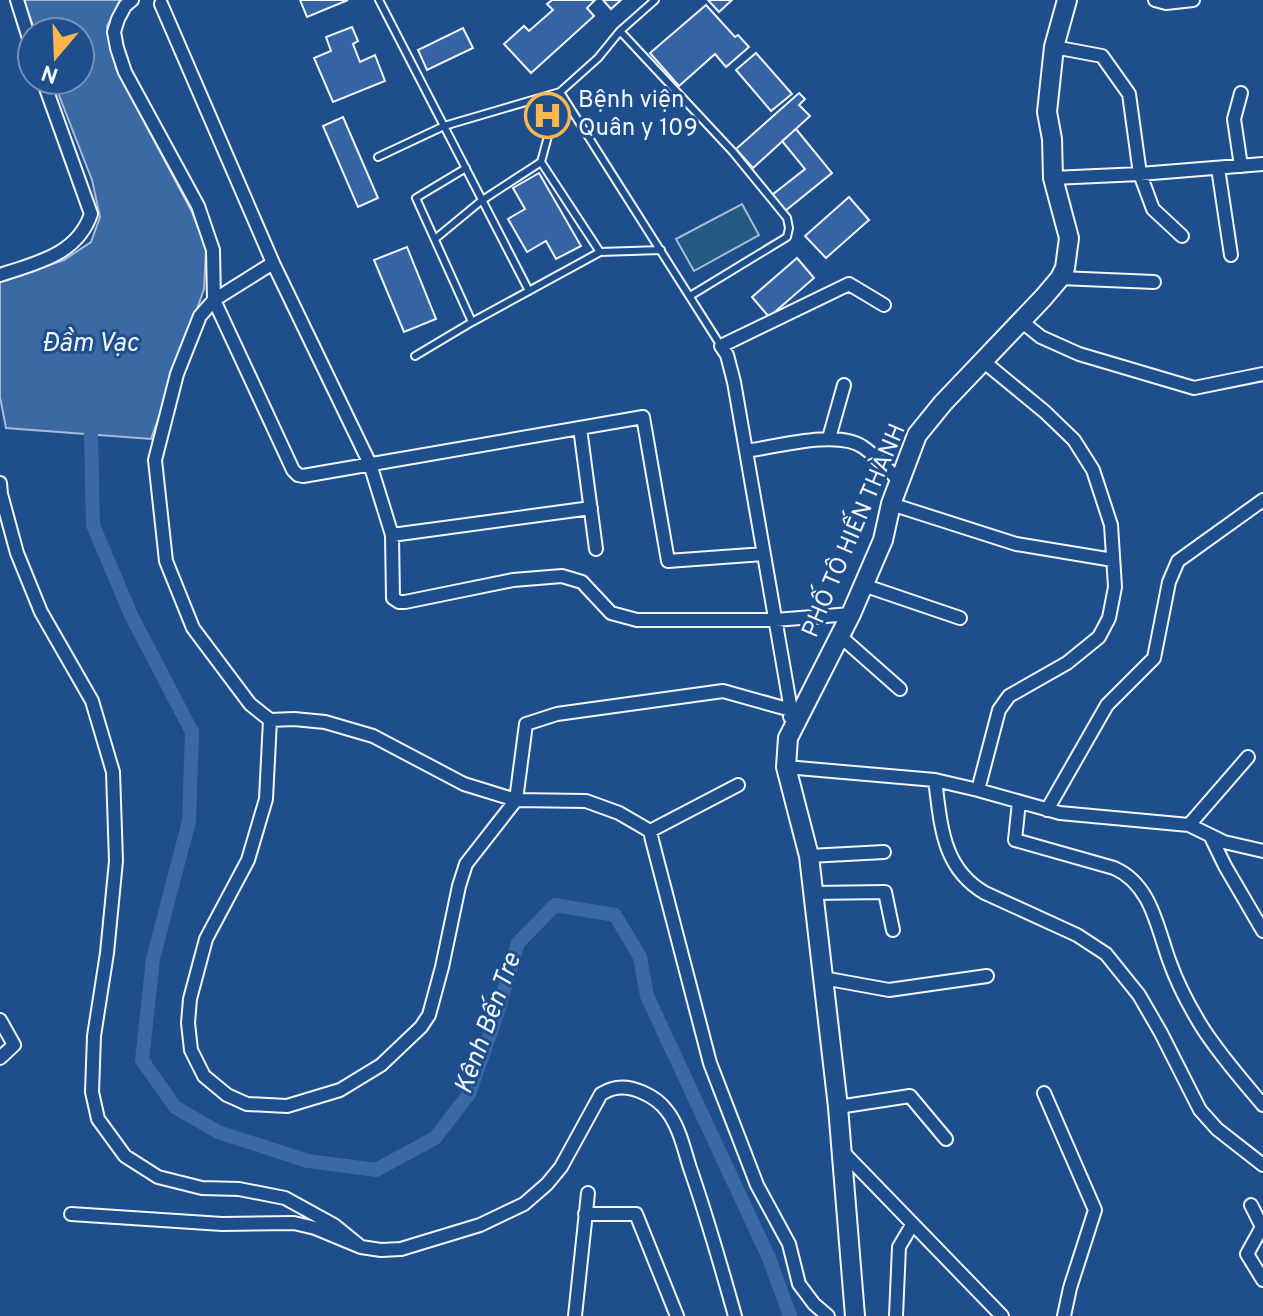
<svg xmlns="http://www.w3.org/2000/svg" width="1263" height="1316" font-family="Overpass,sans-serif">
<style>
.green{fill:#245a82;stroke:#a8bbd7;stroke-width:2}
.water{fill:#3b69a3;stroke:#a8bbd7;stroke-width:2}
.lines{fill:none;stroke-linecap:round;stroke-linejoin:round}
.canal{stroke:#3b69a3;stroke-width:14}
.building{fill:#3563a3;stroke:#f2f6ff;stroke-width:2}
.lane-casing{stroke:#f2f6ff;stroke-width:10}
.street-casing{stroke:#f2f6ff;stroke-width:16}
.secondary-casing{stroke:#f2f6ff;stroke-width:22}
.lane{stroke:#1f4e8c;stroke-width:6}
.street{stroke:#1f4e8c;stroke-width:12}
.secondary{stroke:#1f4e8c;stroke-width:18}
.labels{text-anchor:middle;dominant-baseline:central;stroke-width:6;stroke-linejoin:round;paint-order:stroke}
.poi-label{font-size:24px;fill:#f2f6ff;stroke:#1f4e8c;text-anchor:start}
.street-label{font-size:24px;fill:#f2f6ff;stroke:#1f4e8c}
.water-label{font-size:26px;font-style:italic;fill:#f2f6ff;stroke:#1f4e8c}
</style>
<rect width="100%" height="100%" fill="#1f4e8c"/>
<!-- green -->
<path class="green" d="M742,204L759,235L694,271L676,239Z"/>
<!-- water -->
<path class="water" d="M24,0H124L117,8L107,26L116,69L192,212L206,249L204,289L151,439L6,428L0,397V282L64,260L91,242L100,217L92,180L53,80H80V32H35Z"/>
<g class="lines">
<!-- canal -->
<path class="canal" d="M91,434L93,525L131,615L192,732L189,821L153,959L142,1060L175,1107L218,1132L308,1161L376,1170L435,1138L469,1094L497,1014L518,943L555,905L615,915L640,957L647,996L769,1258L790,1316"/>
</g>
<!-- building -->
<path class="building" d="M300,0H348L307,17Z
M552,0H595L587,8L594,16L531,73L504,44L524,26L529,31L553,10L547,4Z
M603,0H621L611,9Z
M708,0H732L719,12Z
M706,5L735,37L738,35L749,47L726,67L715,54L679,86L650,53Z
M352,27L358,41L353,44L360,62L375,55L385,81L333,102L314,58L331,51L326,37Z
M463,28L473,48L427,70L418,50Z
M756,53L792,94L771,111L736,70Z
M799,93L805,99L799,105L810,116L753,168L736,149Z
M343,117L378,198L358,207L323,126Z
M796,129L832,173L785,211L772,195L805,169L782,141Z
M539,173L581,246L556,259L546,241L527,252L508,219L525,209L513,188Z
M849,197L869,220L826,258L805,236Z
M407,247L436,319L404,332L374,260Z
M797,258L814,278L769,317L752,297Z"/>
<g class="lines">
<defs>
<path id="lane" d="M379,0L529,291
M655,0L620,31L598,58L560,92L721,346
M620,31L733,152L787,218L789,228L787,237L690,296
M560,92L541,162L600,252
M378,157L444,126L560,92
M466,168L416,198L472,322
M435,239L481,201L541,162
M415,356L472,322L600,252L661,250"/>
<path id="street" d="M17,0L32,48
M132,0L125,6L118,19L114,32L117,48L125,72L198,206L213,250L214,300L293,470L298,475L303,476L643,417L668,561L764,554
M1155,0L1166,3L1193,0
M161,4L273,263L370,464L392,535L393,598L399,602H405L513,580L562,576L582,582L611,613L637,620H775L851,614
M1054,47L1102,56L1129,94L1140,174L1153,209L1182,236
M1241,166L1234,119L1241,93
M1218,168L1231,255
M1053,178L1140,174L1263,164
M273,263L214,300L200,316L177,374L155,460L166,561L193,628L250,704L270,720L294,719L325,722L373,736L464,784L516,800L586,801L619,813L650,831
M0,275C36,263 77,255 91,214L43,80
M1060,278L1154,282
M1021,321L1041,337L1079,354L1194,388L1263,374
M580,428L596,549
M829,438L844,385
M746,451C775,447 838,429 863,447C876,456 888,469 899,481
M0,483L1,494L17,553L41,612L92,701L113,772L116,861L107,953L94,1036L92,1092L98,1119L125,1156L158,1177L202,1188L239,1189L285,1198L334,1225L361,1247
M891,504L1016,544L1113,560
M392,535L591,508
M863,585L960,618
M840,636L900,689
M790,717L791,710L734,382L727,355L721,346L849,284L884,305
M270,720L266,799L248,860L206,939L190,999L188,1023L191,1050L204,1076L227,1095L247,1104L287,1106L340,1090L381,1065L421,1027L429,1015L442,967L459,886L466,864L516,800L526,724L557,714L723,691L791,710
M786,767L935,780L978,790L1060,813L1189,825L1224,842L1263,851
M935,780C941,825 942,868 985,893L1077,935L1106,954L1139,995L1161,1033L1200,1110L1217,1129L1263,1165
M738,785L650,831L652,840L710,1063L757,1185L789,1244L799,1284L814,1304L828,1316
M978,790L999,710L1009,696L1067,663L1099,637L1109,618L1115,587L1111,525L1093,470L1074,440L1045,412L983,361
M1019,802L1015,840L1114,868C1151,884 1157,927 1169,960C1177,983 1189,1006 1202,1027C1219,1054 1242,1080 1263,1105
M1047,810L1107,705L1154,658L1169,582L1178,561L1263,500
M1189,825L1248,757
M1210,835L1225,866L1263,931
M809,856L884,852
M813,893L885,892L893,930
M823,978L889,990L987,976
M0,1020L14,1045L0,1058
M1044,1093L1095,1210L1070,1288L1064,1316
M838,1107L910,1096L946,1139
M843,1152L1002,1316
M1251,1205L1262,1227L1247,1254L1263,1280
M71,1214L222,1224L294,1223L315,1228L361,1247L381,1250L401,1249L480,1225L524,1204L547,1184L561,1167L601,1094C605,1092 608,1090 612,1089C630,1083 656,1096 667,1111C679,1126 684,1149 690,1168C707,1217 721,1266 735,1316
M585,1214H636L677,1316
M575,1316L588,1193
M896,1316L899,1247L912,1225"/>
<path id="secondary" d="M855,1316L838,1107L809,856L786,767L788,738L851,614L883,540L891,504L917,435L943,403L1043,298L1060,278L1065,268L1069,238L1053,178L1052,139L1047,112L1054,47L1067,0"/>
</defs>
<!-- lane casing -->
<use href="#lane" class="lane-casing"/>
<!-- street casing -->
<use href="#street" class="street-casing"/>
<!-- secondary casing -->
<use href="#secondary" class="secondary-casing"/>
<!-- lane -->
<use href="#lane" class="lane"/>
<!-- street -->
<use href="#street" class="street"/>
<!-- secondary -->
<use href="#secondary" class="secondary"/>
</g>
<!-- icons -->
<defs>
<symbol id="hospital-ring" viewBox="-11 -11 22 22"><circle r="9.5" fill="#1f4e8c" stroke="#ffb74d" stroke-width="1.5"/><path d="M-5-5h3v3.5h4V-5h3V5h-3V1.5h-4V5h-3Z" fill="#ffb74d"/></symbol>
</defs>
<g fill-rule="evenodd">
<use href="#hospital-ring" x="522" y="90" width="51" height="51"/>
</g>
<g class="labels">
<!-- poi labels -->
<g class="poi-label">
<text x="578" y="101">Bệnh viện<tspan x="578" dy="28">Quân y 109</tspan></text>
</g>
<!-- street labels -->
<g class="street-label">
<text transform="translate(855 531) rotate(-67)">PHỐ TÔ HIẾN THÀNH</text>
</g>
<!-- water labels -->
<g class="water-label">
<text x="90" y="344">Đầm Vạc</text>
<text transform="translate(489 1024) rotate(-70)">Kênh Bến Tre</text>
</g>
</g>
<!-- north arrow -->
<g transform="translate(56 56) rotate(199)"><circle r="38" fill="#1f4e8c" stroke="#7391ba" stroke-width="2"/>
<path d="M0-6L14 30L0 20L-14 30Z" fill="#ffb74d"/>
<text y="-12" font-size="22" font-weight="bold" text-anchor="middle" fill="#f2f6ff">N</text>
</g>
</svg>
